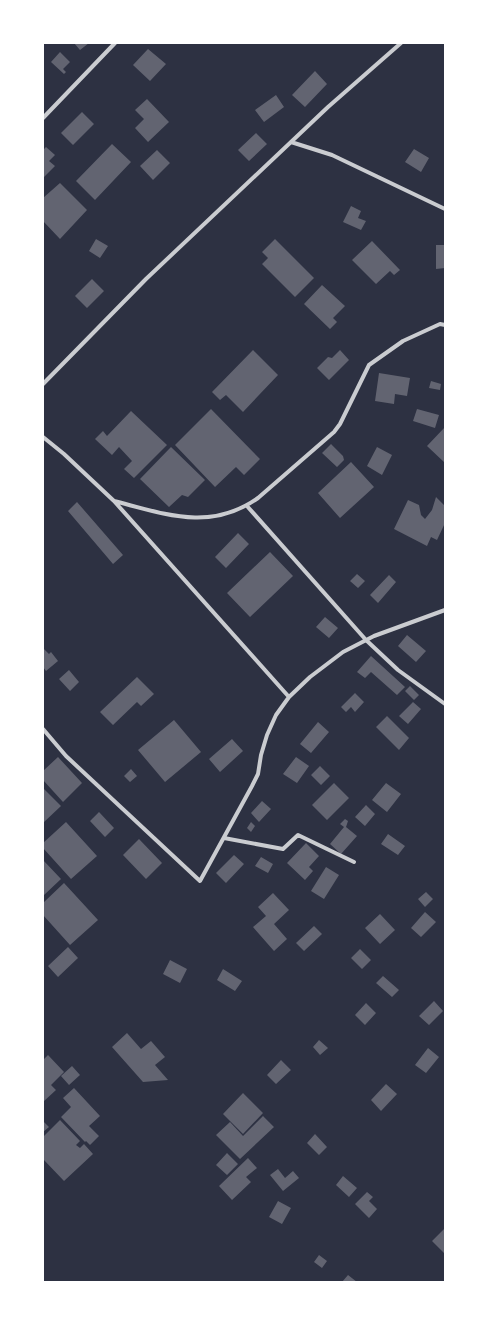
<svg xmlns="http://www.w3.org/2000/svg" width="488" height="1325" font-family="'Work Sans',sans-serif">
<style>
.building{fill:#626471}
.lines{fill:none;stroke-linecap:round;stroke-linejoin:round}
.minor{stroke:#caccd0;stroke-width:4}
</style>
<rect width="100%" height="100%" fill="#2d3142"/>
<!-- building -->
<path class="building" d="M74,43H89L80,50Z
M148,49L166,64L150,81L133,65Z
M60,52L70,62L63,69L66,72L64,74L51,62Z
M315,71L327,84L305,107L292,95Z
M276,95L284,107L264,122L255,110Z
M147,99L169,122L148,142L135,128L144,119L135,110Z
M82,112L94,124L73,145L61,133Z
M256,133L267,144L249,161L238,150Z
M112,144L131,162L95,200L76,181Z
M46,147L55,155L49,161L55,166L43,178V150Z
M414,149L429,158L421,172L405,162Z
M157,150L170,163L153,180L140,166Z
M60,183L87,210L60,239L43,221V198Z
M351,206L361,211L358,218L366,221L361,230L343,222Z
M96,239L108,246L100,258L89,251Z
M275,239L314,278L295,297L262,264L268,258L262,252Z
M372,241L400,270L394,275L390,271L376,284L352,260Z
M436,245H445V268L436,269Z
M92,279L104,291L87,308L75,296Z
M322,285L345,306L333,318L337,322L330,329L304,304Z
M253,350L278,375L243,412L226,395L220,400L212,392Z
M340,350L349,360L329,380L317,368L328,357L332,358Z
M379,373L410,378L407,396L395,394L394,404L375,401Z
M431,381L441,384L440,390L429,388Z
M211,409L260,459L244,475L236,467L215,487L175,445Z
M417,409L439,415L435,428L413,421Z
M131,411L167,445L134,478L124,469L132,461L119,447L112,455L95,439L103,431L107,436Z
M445,427V463L427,446Z
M331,444L343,456L344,460L337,467L322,453Z
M171,447L205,480L188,497L182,495L169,507L140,479Z
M377,447L392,455L382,475L367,466Z
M351,462L374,487L340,518L318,493Z
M436,497L445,506L444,517H445V523L437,540L431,537L427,546L394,529L408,500L419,505L421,515L425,519L432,510Z
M77,502L123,555L113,564L68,511Z
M238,533L249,544L226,568L215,557Z
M270,552L293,576L250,617L227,593Z
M357,574L365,581L358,588L350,581Z
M389,575L396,582L378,603L370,595Z
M325,617L338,628L329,638L316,627Z
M407,635L426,651L416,662L398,646Z
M43,648L49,654L51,652L58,661L46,671L43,667Z
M371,656L405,687L397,695L371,672L365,678L357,672Z
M69,670L79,682L70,691L59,679Z
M137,677L154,694L141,706L137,702L113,725L100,712Z
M410,686L419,695L414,700L405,691Z
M355,693L364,702L355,712L351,707L346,712L341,707Z
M413,702L421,709L408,724L399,716Z
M387,716L409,738L399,750L376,727Z
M174,720L201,752L165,782L138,750Z
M318,722L329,732L311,753L300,744Z
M232,739L243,751L220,772L209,759Z
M58,757L82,783L63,802L43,780V771Z
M296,757L309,766L297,783L283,774Z
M320,766L330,776L321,785L311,775Z
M131,769L137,776L130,782L124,776Z
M334,783L349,798L327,820L312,805Z
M386,783L401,794L387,812L372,800Z
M43,788L61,806L43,823Z
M262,801L271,809L259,822L251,813Z
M366,805L375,814L365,826L355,817Z
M99,812L114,828L105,837L90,821Z
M345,819L348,821L346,827L357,836L341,854L330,844L344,827L340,824Z
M66,822L97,856L71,879L43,848V843Z
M251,822L255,826L251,832L247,828Z
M388,834L405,846L398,855L381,844Z
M139,839L162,863L146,879L123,855Z
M306,843L319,856L309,867L313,871L305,880L287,863Z
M234,855L244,864L226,883L216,873Z
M261,857L273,864L268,873L255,866Z
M43,860L61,879L43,896Z
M326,867L339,875L324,899L311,891Z
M64,883L98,920L70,945L43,915V903Z
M426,892L433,899L425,907L418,899Z
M273,893L289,910L274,924L287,939L274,951L253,927L266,916L258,907Z
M425,912L436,922L421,937L411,928Z
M380,914L395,930L380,944L365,928Z
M314,926L322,934L304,951L296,943Z
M68,947L78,958L58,977L48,966Z
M360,949L371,960L362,969L351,958Z
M170,960L187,969L180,983L163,974Z
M223,969L242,981L235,991L217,980Z
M383,976L399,990L392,997L376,983Z
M434,1001L443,1011L429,1025L419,1016Z
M366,1003L376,1013L365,1025L355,1015Z
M127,1033L141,1049L151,1041L165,1057L155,1065L168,1080L143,1082L112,1047Z
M319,1040L328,1048L320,1055L313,1047Z
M428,1048L439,1057L426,1073L415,1065Z
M48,1055L64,1072L51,1085L56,1090L43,1102V1060Z
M281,1060L291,1070L276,1084L267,1075Z
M72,1066L80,1075L69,1085L61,1076Z
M386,1084L397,1094L381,1111L371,1100Z
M74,1088L100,1116L89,1126L99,1136L90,1145L86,1141L85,1142L61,1117L71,1107L63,1098Z
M243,1093L263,1113L243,1134L223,1114Z
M263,1116L274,1127L240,1159L216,1135L230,1122L243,1136Z
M60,1120L80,1141L76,1145L80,1148L84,1144L93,1154L64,1181L43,1159V1137Z
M43,1121L49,1127L43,1132Z
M315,1134L327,1147L319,1155L307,1143Z
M227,1153L238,1164L227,1175L216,1165Z
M248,1158L257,1168L246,1177L251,1182L232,1200L219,1186Z
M278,1169L285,1178L293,1171L299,1178L283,1191L270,1175Z
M343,1176L357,1188L349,1197L336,1185Z
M367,1192L373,1197L369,1201L377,1209L369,1218L355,1204Z
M278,1201L291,1208L282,1224L269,1217Z
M445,1228V1254L432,1241Z
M319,1255L327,1261L322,1268L314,1262Z
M348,1275L357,1282H342Z"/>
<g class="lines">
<!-- minor -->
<path class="minor" d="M43,118L115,43
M291,142L332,155L445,209
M43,384L146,279L328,107L401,43
M43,437L64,454L114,501L289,697
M114,501C165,514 210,532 258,498L334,432L340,424L369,365L403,341L440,324L445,325
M247,506L366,640L398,670L445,704
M43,729L66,756L200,881L252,786L258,774L261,755L267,735L276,715L289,697L310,677L343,652L374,636L445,610
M224,838L283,849L298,835L354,862"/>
</g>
<!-- border -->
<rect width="488" height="1325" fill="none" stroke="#ffffff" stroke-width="88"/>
</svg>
